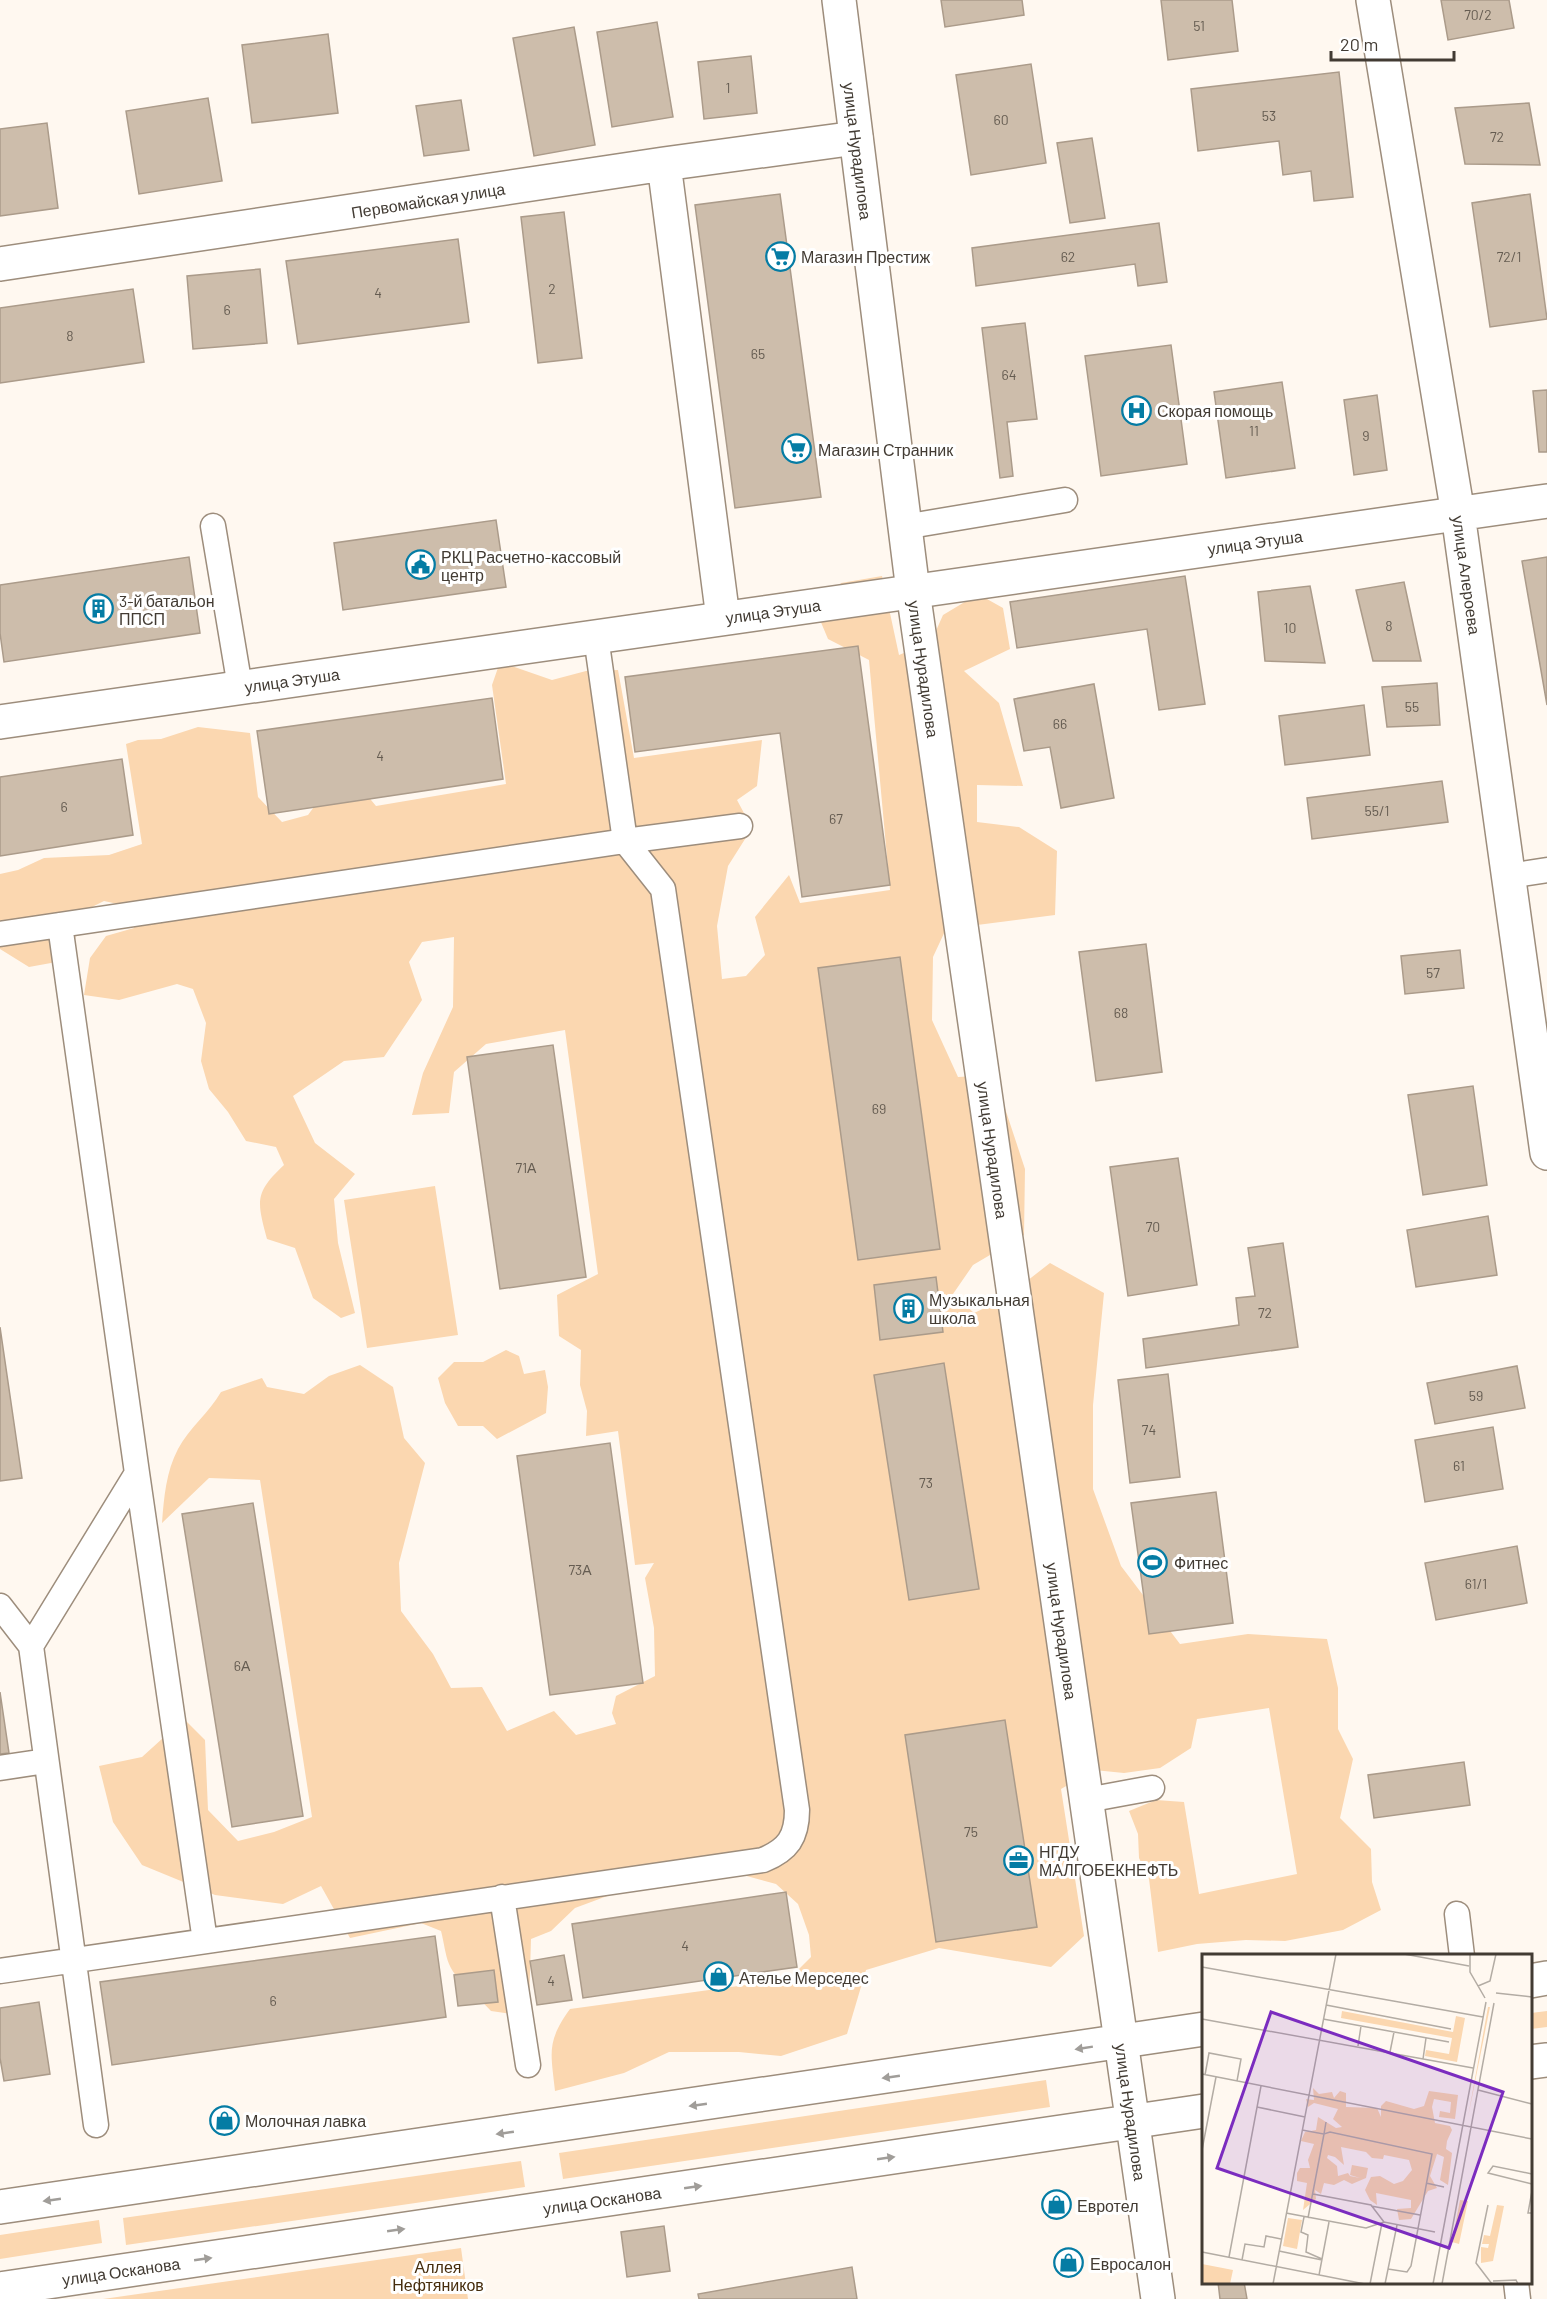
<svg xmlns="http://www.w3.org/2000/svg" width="1547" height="2299" font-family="Barlow,sans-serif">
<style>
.green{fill:#fbd7b0}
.building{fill:#cdbdab;stroke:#ab9b8a;stroke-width:1.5}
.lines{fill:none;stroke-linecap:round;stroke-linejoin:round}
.lane-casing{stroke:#9d8d7c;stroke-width:27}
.street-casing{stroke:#9d8d7c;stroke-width:36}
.secondary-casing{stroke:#9d8d7c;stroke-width:36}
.lane{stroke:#fff;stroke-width:24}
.street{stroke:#fff;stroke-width:33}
.secondary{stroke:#fff;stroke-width:33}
.oneway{fill:#a09d99}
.labels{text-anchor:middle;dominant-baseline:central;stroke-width:6;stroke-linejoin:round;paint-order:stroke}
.number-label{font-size:14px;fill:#655c51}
.street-label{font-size:16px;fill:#423b33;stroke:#fff}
.poi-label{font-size:16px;fill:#423b33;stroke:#fff;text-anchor:start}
.park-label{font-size:16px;fill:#462d0d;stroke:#fff}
.inset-road{fill:none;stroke:#b3aca4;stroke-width:1.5}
.view{fill:#7b2cbf;fill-opacity:0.15;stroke:#7b2cbf;stroke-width:3}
.inset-edge{fill:none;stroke:#423b33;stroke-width:3}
</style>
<rect width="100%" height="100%" fill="#fff8f0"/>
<!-- green -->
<path class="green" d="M882,576L899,655L931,642L943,615L978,594L1003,608L1010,649L964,671L999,703L1023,786L977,785V822L1019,827L1057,851L1055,915L946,929L933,957L932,1020L958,1077L994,1075L1025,1169L1024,1235L973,1265L953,1294L974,1313L1004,1299L1050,1263L1104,1293L1093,1405V1489L1121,1566L1180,1644L1248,1634L1327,1639L1338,1688V1729L1353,1759L1340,1818L1371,1849L1372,1882L1381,1910L1343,1930L1285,1941L1246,1940L1197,1944L1158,1952L1149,1879L1139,1858L1138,1834L1129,1811L1156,1800L1184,1802L1199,1894L1297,1874L1269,1708L1197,1719L1191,1748L1160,1768L1124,1773L1094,1770L1061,1789L1084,1936L1051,1967L939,1948L866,1970L847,2034L781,2056L739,2052H669L624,2073L555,2091C551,2053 546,2042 570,2009L789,1979L811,1957L809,1935L798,1904L776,1884L743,1875L699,1877L618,1892L575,1908L551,1931L531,1939L529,2006L512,2014L491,2011C478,1996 458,1984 449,1964C445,1954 444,1942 441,1931L421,1923L350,1938L321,1886L283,1904L215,1895L142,1865L113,1822L99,1766L142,1757L184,1719L205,1740L208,1810L238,1841L274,1832L312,1817L260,1480L209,1478L162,1523C164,1497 166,1472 178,1449C189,1428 209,1413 221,1392L262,1378L267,1387L304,1394L329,1376L360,1365L393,1387L404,1438L425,1463L399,1563L401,1611L433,1654L451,1688L482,1687L507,1731L554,1711L576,1735L616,1724L612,1713L616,1696L655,1676L654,1628L645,1578L654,1563L635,1565L618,1431L586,1436L587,1411L580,1385L581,1350L559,1336L557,1295L598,1274L565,1030L486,1044L454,1072L449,1113L412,1115L423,1073L453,1007L454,937L422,942L409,962L422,1000L384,1057L344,1061L293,1096L315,1143L355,1174L334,1199L338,1243L355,1313L341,1318L313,1298L295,1248L267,1239C257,1201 254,1193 284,1165L276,1147L246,1141L228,1112L209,1089L201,1061L206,1023L193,989L177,984L119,1000L84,995L90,958L106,936L134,928L127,906L104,901L78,914L73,959L29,967L0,949V874L18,870L44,858L109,855L142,844L126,744L138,740L161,739L198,727L250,733L258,797L282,822L308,815L333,781L352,777L376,806L506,784L492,685L500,662L552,680L586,671L618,670L634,758L762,740L757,786L737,800L752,828L728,866L717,926L722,979L746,976L765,955L755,917L789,875L800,903L890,890L869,660L828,639L820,620L841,583Z
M435,1186L458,1335L367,1348L344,1200Z
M506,1350L519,1356L524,1374L545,1370L548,1387L546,1413L497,1439L483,1426H458L445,1403L438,1378L454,1362H483Z
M1547,2011V2027L1531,2029V2013Z
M1046,2080L1050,2107L563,2179L559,2153Z
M521,2161L525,2187L126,2245L123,2218Z
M99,2220L102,2243L0,2259V2235Z
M461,2248L468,2299H103Z"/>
<!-- building -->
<path class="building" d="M941,0H1022L1024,15L945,27Z
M1161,0H1232L1238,51L1168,60Z
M1441,0H1509L1514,28L1448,40Z
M657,22L673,117L612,127L597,32Z
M574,27L595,145L534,156L513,38Z
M328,34L338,113L252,123L242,45Z
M751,56L757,113L704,119L698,62Z
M1031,64L1046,163L971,175L956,75Z
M1339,72L1353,197L1314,201L1311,171L1283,175L1279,141L1198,151L1191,89Z
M208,98L222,181L139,194L126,111Z
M461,100L469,150L424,156L416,106Z
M1529,103L1540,165L1465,164L1455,108Z
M47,123L58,208L0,216V129Z
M1092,138L1105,218L1070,223L1057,143Z
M780,194L821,497L735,508L695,205Z
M1530,194L1547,319L1490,327L1472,203Z
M564,212L582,358L538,363L521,217Z
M1159,223L1167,282L1138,286L1135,264L976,286L972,248Z
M458,239L469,322L298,344L286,261Z
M260,269L267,343L193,349L187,276Z
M133,289L144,362L0,383V308Z
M1025,323L1037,419L1007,422L1013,476L1000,478L982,328Z
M1171,345L1187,464L1101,476L1085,356Z
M1282,382L1295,468L1226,478L1214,392Z
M1547,390V452H1539L1533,391Z
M1377,395L1387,470L1354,475L1344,400Z
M496,520L506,587L343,610L334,543Z
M189,557L200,633L4,662L0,633V585Z
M1547,557V705L1522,561Z
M1185,576L1205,704L1159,710L1147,629L1017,648L1010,602Z
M1404,582L1421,661H1373L1356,590Z
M1310,586L1325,663L1265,661L1258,592Z
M858,646L890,885L802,897L780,733L635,752L625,677Z
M1437,683L1440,725L1387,727L1382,687Z
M1094,684L1114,798L1061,808L1050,747L1024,751L1014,699Z
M492,698L503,779L269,814L257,731Z
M1364,705L1370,755L1285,765L1279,716Z
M122,759L133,835L0,856V777Z
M1442,781L1448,822L1312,839L1307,798Z
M1146,944L1162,1072L1096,1081L1079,952Z
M1460,950L1464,988L1405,994L1401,956Z
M900,957L940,1249L858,1260L818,968Z
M553,1045L586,1277L500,1289L467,1057Z
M1473,1086L1487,1185L1423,1195L1408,1095Z
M1178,1158L1197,1285L1128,1296L1110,1167Z
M1488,1216L1497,1275L1416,1287L1407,1230Z
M1283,1243L1298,1347L1146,1368L1143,1339L1239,1325L1236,1298L1255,1296L1248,1248Z
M936,1277L943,1332L880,1340L874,1285Z
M0,1327L22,1478L0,1481Z
M944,1363L979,1589L909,1600L874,1375Z
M1517,1366L1525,1408L1435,1424L1427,1383Z
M1168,1374L1180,1477L1130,1483L1118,1380Z
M1493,1427L1503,1489L1425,1502L1415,1440Z
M610,1443L643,1683L550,1695L517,1456Z
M1216,1492L1233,1623L1149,1634L1131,1503Z
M253,1503L303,1816L232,1827L182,1514Z
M1517,1546L1527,1603L1436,1620L1425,1563Z
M0,1692L9,1753L0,1754Z
M1005,1720L1037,1927L936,1942L905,1735Z
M1464,1762L1470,1805L1374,1818L1368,1775Z
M786,1892L797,1967L583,1998L572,1924Z
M435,1936L446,2017L112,2065L100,1982Z
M564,1955L572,2000L537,2005L530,1961Z
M494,1970L498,2002L458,2006L454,1975Z
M39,2002L50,2074L4,2081L0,2058V2008Z
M235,2112L238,2125L213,2128L211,2116Z
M664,2226L670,2271L627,2277L621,2232Z
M852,2267L857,2299H699L698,2294Z
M1218,2282H1244L1247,2299H1220Z"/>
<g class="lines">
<defs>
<path id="lane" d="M213,526L240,687
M904,527L1065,500
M625,841L740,826
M1509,876L1547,870
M0,934L625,841L596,637
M137,1473L205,1941
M0,1606L31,1646L96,2125
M31,1646L137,1473L60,925
M0,1768L46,1761
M1087,1800L1152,1788
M502,1897L528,2065
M1457,1914L1462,1956
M0,1971L763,1860C788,1850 797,1837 797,1810L663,889L625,841
M1516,2282L1518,2299"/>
<path id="street" d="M1373,0L1458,514L1547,1153
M664,164L723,618
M0,264L664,164L856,138
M0,722L1547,501"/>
<path id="secondary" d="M839,0L913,591L1158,2299
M1530,1981L1547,1978
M1530,2062L1547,2060
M0,2207L1204,2029
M0,2289L1204,2111"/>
</defs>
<!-- lane casing -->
<use href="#lane" class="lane-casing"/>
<!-- street casing -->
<use href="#street" class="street-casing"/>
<!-- secondary casing -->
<use href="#secondary" class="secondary-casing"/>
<!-- lane -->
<use href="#lane" class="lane"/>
<!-- street -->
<use href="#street" class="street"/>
<!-- secondary -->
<use href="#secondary" class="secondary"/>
</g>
<!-- one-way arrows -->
<defs><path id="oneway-solid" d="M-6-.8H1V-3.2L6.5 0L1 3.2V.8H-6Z" transform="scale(1.5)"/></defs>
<g class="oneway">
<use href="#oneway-solid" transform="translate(1084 2048) rotate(171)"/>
<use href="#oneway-solid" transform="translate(891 2077) rotate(172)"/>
<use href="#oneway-solid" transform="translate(698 2105) rotate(172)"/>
<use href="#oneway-solid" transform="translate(505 2133) rotate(172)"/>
<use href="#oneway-solid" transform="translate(886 2158) rotate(-8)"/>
<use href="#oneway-solid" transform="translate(693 2187) rotate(-8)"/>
<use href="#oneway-solid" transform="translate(52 2200) rotate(172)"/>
<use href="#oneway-solid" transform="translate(396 2230) rotate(-8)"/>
<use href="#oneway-solid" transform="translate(203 2259) rotate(-8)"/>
</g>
<!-- icons -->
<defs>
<symbol id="supermarket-ring" viewBox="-11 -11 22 22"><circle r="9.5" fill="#fff" stroke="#057ca4" stroke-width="1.5"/><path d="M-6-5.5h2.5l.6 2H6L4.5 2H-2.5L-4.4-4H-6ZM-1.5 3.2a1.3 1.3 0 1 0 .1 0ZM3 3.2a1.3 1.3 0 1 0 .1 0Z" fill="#057ca4"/></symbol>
<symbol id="hospital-ring" viewBox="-11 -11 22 22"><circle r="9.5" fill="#fff" stroke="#057ca4" stroke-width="1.5"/><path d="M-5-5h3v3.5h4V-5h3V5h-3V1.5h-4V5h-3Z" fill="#057ca4"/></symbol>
<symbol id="civic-ring" viewBox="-11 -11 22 22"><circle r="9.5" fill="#fff" stroke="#057ca4" stroke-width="1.5"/><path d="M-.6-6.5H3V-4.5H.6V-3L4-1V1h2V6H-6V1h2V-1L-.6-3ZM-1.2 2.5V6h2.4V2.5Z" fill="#057ca4"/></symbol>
<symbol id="building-ring" viewBox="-11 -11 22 22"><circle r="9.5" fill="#fff" stroke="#057ca4" stroke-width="1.5"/><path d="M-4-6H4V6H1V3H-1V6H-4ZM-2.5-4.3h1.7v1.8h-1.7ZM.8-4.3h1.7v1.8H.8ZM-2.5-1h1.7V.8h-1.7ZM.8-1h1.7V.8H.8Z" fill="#057ca4"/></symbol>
<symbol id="stadium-ring" viewBox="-11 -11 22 22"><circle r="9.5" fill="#fff" stroke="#057ca4" stroke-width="1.5"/><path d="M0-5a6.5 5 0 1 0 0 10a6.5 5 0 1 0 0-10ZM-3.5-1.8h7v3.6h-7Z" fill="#057ca4"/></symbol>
<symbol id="office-ring" viewBox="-11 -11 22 22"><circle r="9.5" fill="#fff" stroke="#057ca4" stroke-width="1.5"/><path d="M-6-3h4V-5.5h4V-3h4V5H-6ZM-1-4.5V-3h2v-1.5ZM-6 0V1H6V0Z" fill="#057ca4"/></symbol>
<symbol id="shop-ring" viewBox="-11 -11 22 22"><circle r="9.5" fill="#fff" stroke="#057ca4" stroke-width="1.5"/><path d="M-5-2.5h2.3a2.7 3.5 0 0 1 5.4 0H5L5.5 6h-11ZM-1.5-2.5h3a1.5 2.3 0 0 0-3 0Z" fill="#057ca4"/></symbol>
</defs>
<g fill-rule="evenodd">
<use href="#supermarket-ring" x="764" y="240" width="33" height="33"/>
<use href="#hospital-ring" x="1120" y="394" width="33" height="33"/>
<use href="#supermarket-ring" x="780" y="432" width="33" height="33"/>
<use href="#civic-ring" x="404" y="548" width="33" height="33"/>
<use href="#building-ring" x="82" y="592" width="33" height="33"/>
<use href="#building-ring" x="892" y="1292" width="33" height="33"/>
<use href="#stadium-ring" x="1136" y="1546" width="33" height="33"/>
<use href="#office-ring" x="1002" y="1844" width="33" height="33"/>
<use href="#shop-ring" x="702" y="1960" width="33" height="33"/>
<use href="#shop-ring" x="208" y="2104" width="33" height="33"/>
<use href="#shop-ring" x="1040" y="2188" width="33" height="33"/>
<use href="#shop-ring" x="1052" y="2246" width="33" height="33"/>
</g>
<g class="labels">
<!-- number labels -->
<g class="number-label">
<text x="1478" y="14">70/2</text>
<text x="1199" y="25">51</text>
<text x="728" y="87">1</text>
<text x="1269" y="115">53</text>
<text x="1001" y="119">60</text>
<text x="1497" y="136">72</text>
<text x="1068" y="256">62</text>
<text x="1509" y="256">72/1</text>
<text x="552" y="288">2</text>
<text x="378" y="292">4</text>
<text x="227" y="309">6</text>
<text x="70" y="335">8</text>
<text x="758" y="353">65</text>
<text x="1009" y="374">64</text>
<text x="1254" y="430">11</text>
<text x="1366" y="435">9</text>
<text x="1389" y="625">8</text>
<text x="1290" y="627">10</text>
<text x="1412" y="706">55</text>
<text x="1060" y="723">66</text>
<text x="380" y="755">4</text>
<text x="64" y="806">6</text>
<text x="1377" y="810">55/1</text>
<text x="836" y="818">67</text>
<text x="1433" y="972">57</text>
<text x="1121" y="1012">68</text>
<text x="879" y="1108">69</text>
<text x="526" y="1167">71А</text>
<text x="1153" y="1226">70</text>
<text x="1265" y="1312">72</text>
<text x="1476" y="1395">59</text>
<text x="1149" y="1429">74</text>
<text x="1459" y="1465">61</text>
<text x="926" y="1482">73</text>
<text x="580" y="1569">73А</text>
<text x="1476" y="1583">61/1</text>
<text x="242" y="1665">6А</text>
<text x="971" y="1831">75</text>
<text x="685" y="1945">4</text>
<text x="551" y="1980">4</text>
<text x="273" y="2000">6</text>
</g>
<!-- street labels -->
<g class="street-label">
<text transform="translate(858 151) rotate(83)">улица Нурадилова</text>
<text transform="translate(428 200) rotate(-9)">Первомайская улица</text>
<text transform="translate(1255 542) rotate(-8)">улица Этуша</text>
<text transform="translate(1467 575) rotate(82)">улица Алероева</text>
<text transform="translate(773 611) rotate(-8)">улица Этуша</text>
<text transform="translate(924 669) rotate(82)">улица Нурадилова</text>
<text transform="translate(292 680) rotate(-8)">улица Этуша</text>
<text transform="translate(993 1150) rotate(82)">улица Нурадилова</text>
<text transform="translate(1062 1631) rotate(82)">улица Нурадилова</text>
<text transform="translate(1131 2112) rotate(82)">улица Нурадилова</text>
<text transform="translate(602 2200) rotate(-8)">улица Осканова</text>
<text transform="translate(121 2271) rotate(-8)">улица Осканова</text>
</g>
<!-- poi labels -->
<g class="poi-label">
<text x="801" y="256">Магазин Престиж</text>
<text x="1157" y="410">Скорая помощь</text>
<text x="818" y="449">Магазин Странник</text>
<text x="441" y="556">РКЦ Расчетно-кассовый<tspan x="441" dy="18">центр</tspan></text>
<text x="119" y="600">3-й батальон<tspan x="119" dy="18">ППСП</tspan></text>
<text x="929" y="1299">Музыкальная<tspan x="929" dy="18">школа</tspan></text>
<text x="1174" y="1562">Фитнес</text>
<text x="1039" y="1851">НГДУ<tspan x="1039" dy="18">МАЛГОБЕКНЕФТЬ</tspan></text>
<text x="739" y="1977">Ателье Мерседес</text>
<text x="245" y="2120">Молочная лавка</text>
<text x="1077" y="2205">Евротел</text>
<text x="1090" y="2263">Евросалон</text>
</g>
<!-- park labels -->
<g class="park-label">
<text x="438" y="2266">Аллея<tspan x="438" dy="18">Нефтяников</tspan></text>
</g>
</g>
<!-- overview -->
<g transform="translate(1202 1954)">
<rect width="330" height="330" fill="#fff8f0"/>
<path d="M286,53H288L266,163ZM140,57L251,78L254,62L263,64L255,108L223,102L224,96L247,100L250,84L139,64ZM111,134L117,140L130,138L132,144L138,137L144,139V153L175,154L179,163V152L184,147L212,155L222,152L227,137L256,141L253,165L237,163L238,157L248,159L249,148L232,145L230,153L233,169L248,172L250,176L245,187L244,195L250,199L246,231L238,226L242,203L235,200L228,222L235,234L226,237L209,265L197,266L195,255L209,254V246L174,239L175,251L168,246L163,236L169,223L178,222L192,230L201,227L210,216L207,206L182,201L181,205L170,204L164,198L139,193L142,211L133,203L126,201L125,204L135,212L136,222L146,219L148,222L158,224L148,221L150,211L166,214L164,224L150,230L142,226L132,231L122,229L119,240L113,236L114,245L101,256L105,229L95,227V219L98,214H108L106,206L112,190L99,187L103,178L114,176L116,163L134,174L140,173L131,165L136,155L112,149L106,153L104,145L112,146ZM258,246L266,247L257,290L250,288ZM295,251L302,252L291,307L279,309V293L286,294L287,290H280L282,281L288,282ZM86,264L100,266L95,295L81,292ZM0,310L31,316L28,330H0Z" fill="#fbd7b0"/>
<path class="inset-road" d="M202,0L267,12M268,0V18L283,44M0,13L281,63M276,32L288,27L294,0M294,39L330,43M124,51L249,75M0,65L271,114M121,65L247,88M156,92L159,72M188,98L192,78M221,105L224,84M0,120L330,185M3,121L7,99L39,105L35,127M276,136L330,150M55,153L103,163M124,168L122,180L128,178L230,200L209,312L205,318L186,315M100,176L122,180L106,264M0,196L14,123M330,220L291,212L286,219L330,230M224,229L242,233M330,237L326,259H330M111,240L169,251L182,268M286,251L274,309L290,330M169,252L218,261M84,259L164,274L182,268L233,278M102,263L99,278L106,281L104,298L120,305M77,297L120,306M0,298L163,330M27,303L59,132M40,306L43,290L62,293L64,282L79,285M117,321L127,268M291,327L314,326L316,330M71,330L134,0M168,330L180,269M183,330L195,271M231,330L284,48M240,330L292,49"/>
<path class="view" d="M69,58L301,138L247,294L15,214Z"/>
<rect width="330" height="330" class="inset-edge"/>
</g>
<!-- scale -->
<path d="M1331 51v9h123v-9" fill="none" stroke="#423b33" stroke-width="3"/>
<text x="1340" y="51" font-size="18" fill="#423b33" stroke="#ffffff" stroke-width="4.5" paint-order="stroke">20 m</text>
</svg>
